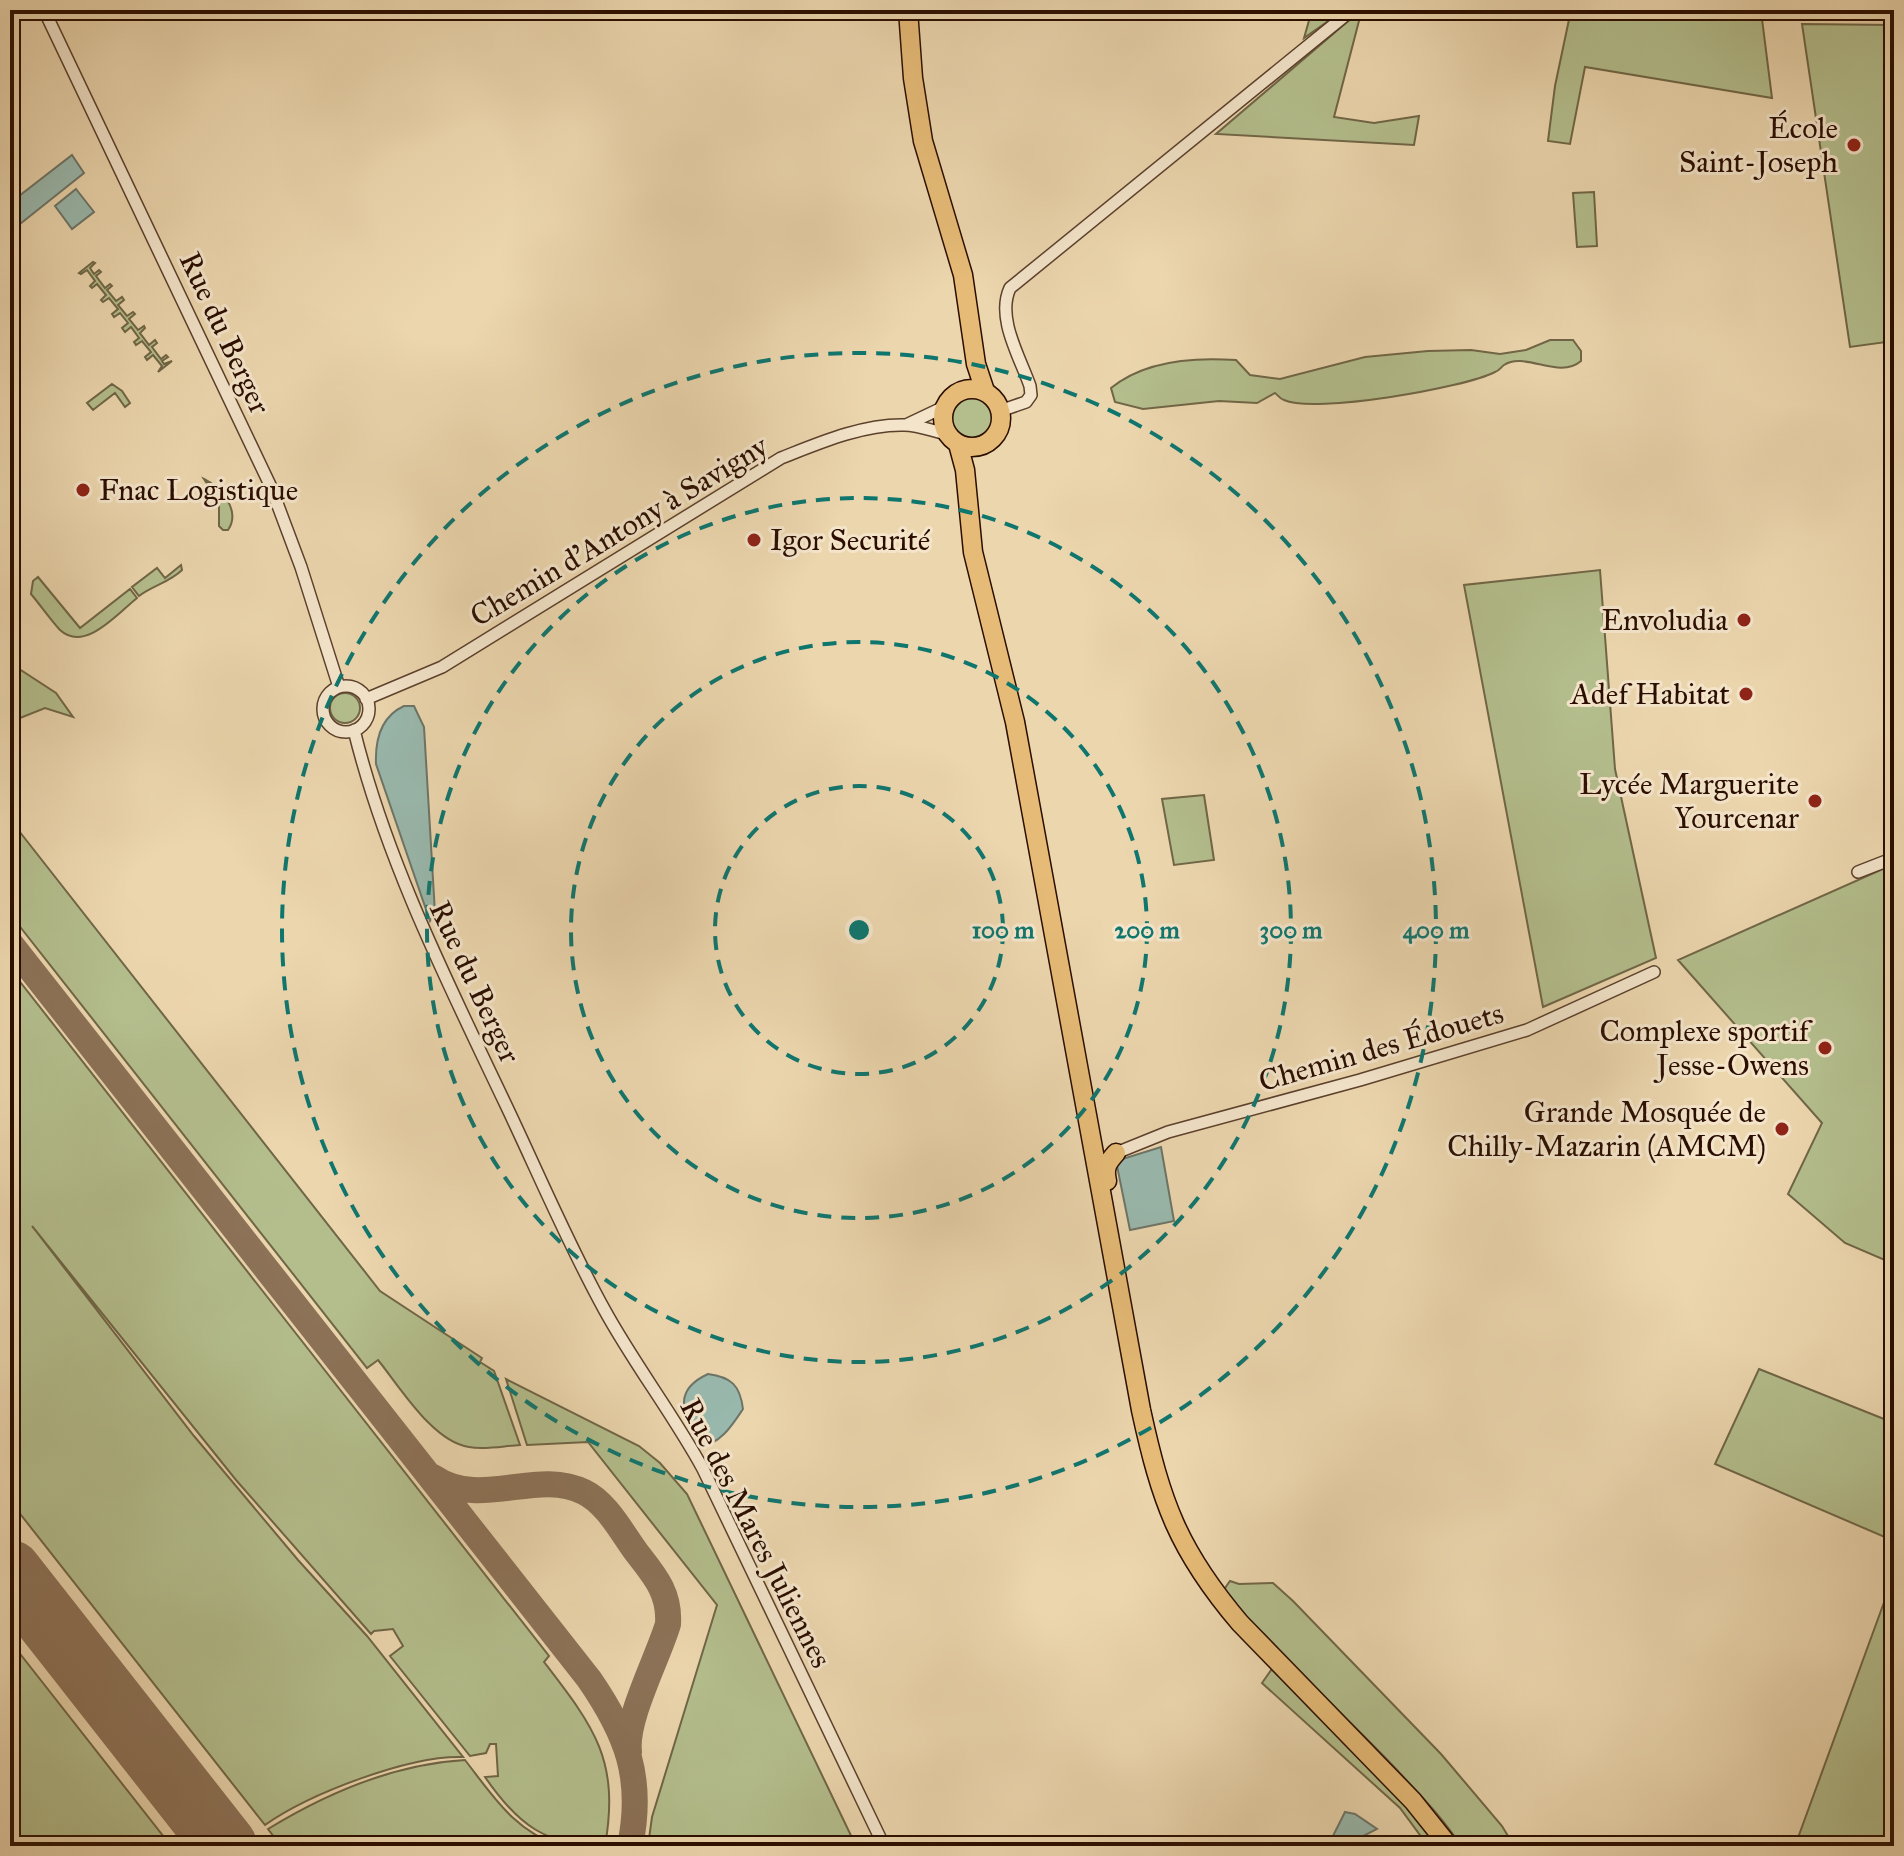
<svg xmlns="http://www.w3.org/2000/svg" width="1904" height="1856" font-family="'IM FELL Great Primer',serif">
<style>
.green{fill:#b4be8d;stroke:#706646;stroke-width:2}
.water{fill:#99b9ae;stroke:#6d7568;stroke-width:2}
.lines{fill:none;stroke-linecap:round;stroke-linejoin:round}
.taxiway{stroke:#8c7257;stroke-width:26}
.runway{stroke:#8c7257;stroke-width:64}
.street-casing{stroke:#5b402c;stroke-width:14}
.primary-casing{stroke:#2b0e00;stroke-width:21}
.street{stroke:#f3e4ca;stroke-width:11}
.primary{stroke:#e6bb77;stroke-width:18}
.ring{fill:none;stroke:#0f766e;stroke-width:4;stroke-dasharray:14 10}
.poi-dot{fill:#8f2418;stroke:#f3e4ca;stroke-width:3}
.labels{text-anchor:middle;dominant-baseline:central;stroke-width:6;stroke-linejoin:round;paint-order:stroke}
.poi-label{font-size:30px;fill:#2b0e00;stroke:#f3e4ca;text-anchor:end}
.street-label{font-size:30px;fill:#2b0e00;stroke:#f3e4ca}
.centre{fill:#0f766e;stroke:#f3e4ca;stroke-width:4}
.ring-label{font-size:24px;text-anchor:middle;font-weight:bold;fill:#0f766e;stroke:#f3e4ca;stroke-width:6;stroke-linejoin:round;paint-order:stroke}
</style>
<rect width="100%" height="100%" fill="#ecd6ae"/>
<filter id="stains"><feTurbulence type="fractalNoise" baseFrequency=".0025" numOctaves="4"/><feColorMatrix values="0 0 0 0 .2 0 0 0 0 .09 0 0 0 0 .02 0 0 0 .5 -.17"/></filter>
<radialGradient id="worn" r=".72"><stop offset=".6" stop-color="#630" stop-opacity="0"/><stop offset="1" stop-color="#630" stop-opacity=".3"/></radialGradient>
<!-- green -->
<path class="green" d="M1312,10H1344L1304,38Z
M1571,10H1768L1762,19L1772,98L1585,67L1570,144L1548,141L1555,86Z
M1354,16L1360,17L1334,117L1374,123L1419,116L1414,145L1216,134Z
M1802,24L1894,25V341L1850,347Z
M1594,192L1597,246L1577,247L1573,193Z
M93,262L95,263L90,268L94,274L99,270L101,272L96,276L105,288L110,284L112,286L107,290L116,301L122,297L124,300L118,305L127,316L133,312L135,314L129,319L138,330L144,326L145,328L140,333L149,345L155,340L157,343L152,347L161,359L166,355L168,357L162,361L164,364L172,361L158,372L162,366L153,355L147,360L145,357L151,352L142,341L136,345L134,342L139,338L131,327L125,332L122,328L128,323L120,313L114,317L112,314L118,309L109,298L103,302L101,300L106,295L97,284L92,288L90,286L95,281L87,270L81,274L79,273Z
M1550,340H1573L1581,351V361C1559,380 1525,351 1504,365C1501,367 1499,371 1495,372C1464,388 1314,414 1284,400C1280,399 1278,395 1275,393L1257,403L1219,401L1143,409L1115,402L1111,388C1145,360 1193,357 1236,360L1250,375L1280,379L1365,357L1428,351L1471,350L1500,354L1526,350Z
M112,384L122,391L130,403L125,407L115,393L93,410L87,403Z
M949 417a23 23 0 1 1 46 0a23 23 0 1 1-46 0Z
M204,479C222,488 241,511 228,530H223L219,526V501Z
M181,565L182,570C170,582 152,586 139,596L132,587L157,568L165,578Z
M1600,570L1615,769L1656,958L1543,1007L1464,585Z
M38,577L80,628L130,589L137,598C118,613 85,653 60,630C50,619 41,606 31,594L33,581Z
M10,663L56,693L73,717L45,708L10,722Z
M330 708a15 15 0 1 1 30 0a15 15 0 1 1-30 0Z
M1204,795L1214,860L1174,865L1162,799Z
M12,822L380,1291L482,1358L480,1362L494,1371L520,1445C503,1446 485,1450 469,1447C433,1442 400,1387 378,1360L367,1368L10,914Z
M1894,864V1264L1845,1243L1788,1194L1822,1123L1678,960Z
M10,969L549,1656L544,1662C594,1727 620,1760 605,1846C546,1846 518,1825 485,1777L498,1776L496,1744H490L486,1753L470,1756L390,1656L403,1646L393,1629L374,1631L371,1634L236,1480L32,1226L194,1436L298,1560L367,1636L463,1757C409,1755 309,1794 265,1825L10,1501Z
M1759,1369L1894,1423V1541L1715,1464Z
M506,1379L639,1446L660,1463L687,1494L856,1846H648L652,1817L717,1605L588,1442L527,1445Z
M1894,1575V1819L1884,1846H1795Z
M1230,1581L1239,1584L1273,1583L1293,1601L1441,1754L1502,1826L1514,1846H1461C1443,1818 1420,1795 1398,1771C1340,1710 1277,1655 1223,1591Z
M10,1641L171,1846H10Z
M1274,1666L1436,1836L1442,1846H1428L1400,1808L1262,1683Z
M465,1760C493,1796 515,1832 561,1846H281L268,1829C327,1793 395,1764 465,1760Z"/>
<!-- water -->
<path class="water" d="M72,155L84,173L10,232V203Z
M76,189L94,212L72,229L55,206Z
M404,706H414L424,727L435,913L430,921L376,764C375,740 380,717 404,706Z
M1161,1147L1174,1221L1130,1230L1116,1161Z
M708,1374C731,1377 740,1385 743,1409C733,1424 720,1445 700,1446C686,1416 669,1392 708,1374Z
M1345,1812L1355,1814L1377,1829L1344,1846H1332L1329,1844Z"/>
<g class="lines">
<!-- taxiway -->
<path class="taxiway" d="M10,943L589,1679C627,1734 644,1778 630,1846
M433,1477C481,1510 536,1468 584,1492C607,1503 622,1533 637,1553C655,1576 670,1593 668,1624C658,1658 625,1719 629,1752"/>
<!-- runway -->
<path class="runway" d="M10,1572L225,1846"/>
<defs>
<path id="street" d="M44,10L271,487L301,567L339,687
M1000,411L1026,402L1031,395L1030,386C1020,357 996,318 1010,288L1352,10
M906,425L944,407
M323 709a23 23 0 1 1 46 0a23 23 0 1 1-46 0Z
M366,699L442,667L781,458C819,443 863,424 904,425C918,425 933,431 947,434
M354,730C386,860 447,981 504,1101C537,1170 567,1242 604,1309C634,1364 673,1414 703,1469L884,1846
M1858,872L1894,858
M1116,1153L1168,1132L1360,1080L1527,1030L1654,972"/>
<path id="primary" d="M908,10L913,78L923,141L963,275L976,364L985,391
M943 418a29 29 0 1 1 58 0a29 29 0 1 1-58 0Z
M958,444L965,470L973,552L1015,722L1141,1410C1161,1502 1178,1550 1240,1623L1413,1801L1449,1846
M1107,1181C1104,1168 1107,1163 1116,1153"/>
</defs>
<!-- street casing -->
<use href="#street" class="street-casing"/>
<!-- primary casing -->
<use href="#primary" class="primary-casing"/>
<!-- street -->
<use href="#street" class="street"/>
<!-- primary -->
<use href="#primary" class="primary"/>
</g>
<!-- distance rings -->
<g class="ring">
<circle cx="859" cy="930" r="144"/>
<circle cx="859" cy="930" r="288"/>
<circle cx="859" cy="930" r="432"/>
<circle cx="859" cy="930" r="577"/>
</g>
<!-- markers -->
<g class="poi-dot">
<circle cx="1854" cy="145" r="8"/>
<circle cx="83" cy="490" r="8"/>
<circle cx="754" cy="540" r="8"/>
<circle cx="1744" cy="620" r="8"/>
<circle cx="1746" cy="694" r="8"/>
<circle cx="1815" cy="801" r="8"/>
<circle cx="1825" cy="1048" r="8"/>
<circle cx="1782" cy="1129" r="8"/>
</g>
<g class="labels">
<!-- poi labels -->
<g class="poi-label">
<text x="1838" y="128">École<tspan x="1838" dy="34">Saint-Joseph</tspan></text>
<text x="99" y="490" text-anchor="start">Fnac Logistique</text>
<text x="770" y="540" text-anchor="start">Igor Securité</text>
<text x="1728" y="620">Envoludia</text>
<text x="1730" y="694">Adef Habitat</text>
<text x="1799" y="784">Lycée Marguerite<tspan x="1799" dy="34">Yourcenar</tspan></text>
<text x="1809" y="1031">Complexe sportif<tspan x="1809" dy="34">Jesse-Owens</tspan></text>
<text x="1766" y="1112">Grande Mosquée de<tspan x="1766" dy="34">Chilly-Mazarin (AMCM)</tspan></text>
</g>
<!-- street labels -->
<g class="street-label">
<text transform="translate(225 333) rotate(65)">Rue du Berger</text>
<text transform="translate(619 531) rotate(-31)">Chemin d'Antony à Savigny</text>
<text transform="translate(475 982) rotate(65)">Rue du Berger</text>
<text transform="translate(1381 1047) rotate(-16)">Chemin des Édouets</text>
<text transform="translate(756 1533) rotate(63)">Rue des Mares Juliennes</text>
</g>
</g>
<circle cx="859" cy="930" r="12" class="centre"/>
<g class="ring-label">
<text x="1003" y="938">100 m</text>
<text x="1147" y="938">200 m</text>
<text x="1291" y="938">300 m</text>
<text x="1436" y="938">400 m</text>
</g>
<!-- margin -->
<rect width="1904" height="1856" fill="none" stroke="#ecd6ae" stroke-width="40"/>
<rect x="12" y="12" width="1880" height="1832" fill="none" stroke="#2b0e00" stroke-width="4"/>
<rect x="20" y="20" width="1864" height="1816" fill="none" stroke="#2b0e00" stroke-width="2"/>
<rect width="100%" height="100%" filter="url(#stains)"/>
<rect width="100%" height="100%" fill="url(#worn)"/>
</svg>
